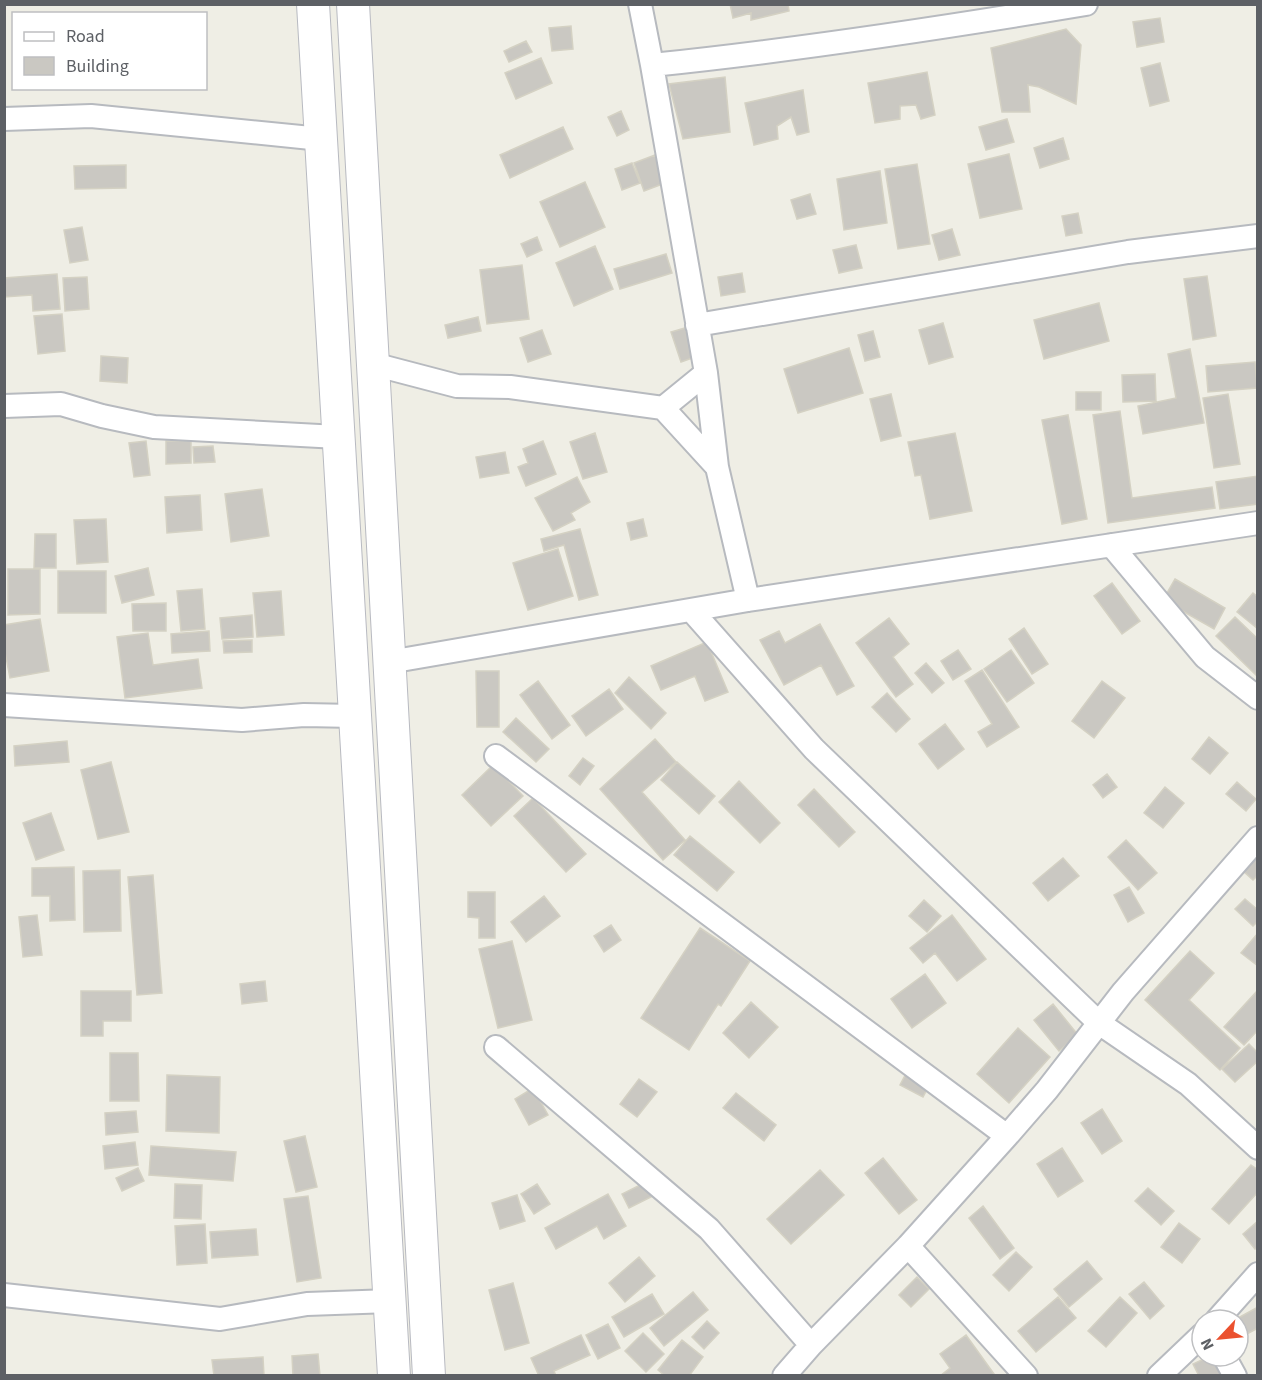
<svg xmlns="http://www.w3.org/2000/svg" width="1262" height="1380" font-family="'Source Sans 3',sans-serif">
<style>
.building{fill:#cac8c2;stroke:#d4d1c3;stroke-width:1.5}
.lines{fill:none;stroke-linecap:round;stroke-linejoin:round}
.street-casing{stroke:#b7babf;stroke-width:26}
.secondary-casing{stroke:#b8bac1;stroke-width:34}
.street{stroke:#fff;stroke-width:22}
.secondary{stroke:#fff;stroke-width:32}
</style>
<rect width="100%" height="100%" fill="#efeee5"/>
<!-- building -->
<path class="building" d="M730,4H788L789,11L751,20V13L733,18Z
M1160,18L1164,42L1137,47L1133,22Z
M571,26L573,49L552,51L549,28Z
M1066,29L1081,45L1076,104L1039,87L1028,85L1030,112H1002L991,48Z
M526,41L532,52L509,62L504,51Z
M541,58L552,83L516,99L505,73Z
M1160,63L1169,101L1150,106L1141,68Z
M927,72L935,115L921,119L916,105L900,106V119L875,123L868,83Z
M725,77L730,132L683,139L669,84Z
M803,90L809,132L797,135L791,117L777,126L778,139L754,145L745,103Z
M621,111L629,130L617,136L608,117Z
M1007,119L1014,142L986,150L979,127Z
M563,127L573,149L510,178L500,155Z
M1063,138L1069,159L1040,168L1034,148Z
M1009,154L1022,209L980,218L968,164Z
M655,155L665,183L644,191L634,163Z
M632,163L640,183L622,190L615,169Z
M917,164L930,244L898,249L885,169Z
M126,165V188L75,189L74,166Z
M880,171L887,223L844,230L837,179Z
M585,182L605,227L560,247L540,202Z
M810,194L816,214L797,219L791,200Z
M1078,213L1082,233L1066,236L1062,216Z
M82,227L88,260L70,263L64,230Z
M952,229L960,255L939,260L932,235Z
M537,237L542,250L527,257L521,244Z
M856,245L862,268L839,273L833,250Z
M595,246L613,289L574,306L556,263Z
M666,254L672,273L620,289L614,269Z
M522,265L529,319L487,324L480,270Z
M742,273L745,292L721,296L718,277Z
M57,274L60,309L33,311L32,295L4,297V278Z
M1207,276L1216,336L1193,340L1184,279Z
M87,277L89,309L65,311L63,278Z
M1099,303L1109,341L1044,359L1034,320Z
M62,314L65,351L38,354L34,316Z
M478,317L481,331L448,338L445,325Z
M943,323L953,357L929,364L919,330Z
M685,328L695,357L681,362L671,332Z
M542,330L551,354L528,362L520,338Z
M873,331L880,357L865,361L858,335Z
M849,348L863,393L798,413L784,369Z
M1190,349L1204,423L1143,434L1138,406L1176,398L1168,354Z
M101,356L128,358L127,383L100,381Z
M1255,362L1257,388L1208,392L1206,366Z
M1155,374L1156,401L1123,402L1122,375Z
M1076,392H1101V410H1076Z
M891,394L901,436L881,441L870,399Z
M1228,394L1240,464L1214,468L1203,398Z
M1120,411L1132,498L1212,487L1215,508L1108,523L1093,415Z
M1068,415L1087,519L1062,524L1042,420Z
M595,433L607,472L583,479L570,442Z
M955,433L972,511L930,519L921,475L915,476L908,442Z
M146,441L150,475L134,477L129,443Z
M166,441H191V463L166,464Z
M543,441L556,474L526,486L518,467L528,463L523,449Z
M213,446L215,462L194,463L193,447Z
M505,452L509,473L480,478L476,457Z
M1258,476V504L1220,509L1216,482Z
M577,477L590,502L571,513L575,520L553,531L535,498Z
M262,489L269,536L231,542L225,494Z
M200,495L202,530L167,533L165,497Z
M106,519L108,562L77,564L74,520Z
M643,519L647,536L631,540L627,523Z
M580,529L598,595L579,600L564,545L544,551L541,539Z
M35,534H56V568H34Z
M558,549L573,596L528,610L513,563Z
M148,568L154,595L122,603L115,576Z
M8,569H40V614L8,615Z
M58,571H106V613H58Z
M1175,579L1225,608L1214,629L1163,600Z
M1112,583L1140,621L1122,634L1094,596Z
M202,589L205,629L181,631L177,591Z
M281,591L284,635L257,637L253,593Z
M1253,593L1258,597V629L1237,612Z
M166,603V631H133L132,604Z
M252,615L253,637L222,639L220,618Z
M1235,617L1258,639V677L1216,636Z
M889,618L909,644L893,657L913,684L896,697L856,643Z
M40,619L49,671L10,678L4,647V625Z
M820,624L854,686L837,695L821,665L784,685L760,640L779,631L785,643Z
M1024,628L1048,664L1032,674L1009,639Z
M209,631L210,651L172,653L171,634Z
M148,633L153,665L198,659L202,688L125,698L117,637Z
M252,640V652L224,653L223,641Z
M707,642L728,692L705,701L695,676L661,690L651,666Z
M958,650L971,669L953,680L941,661Z
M1011,650L1034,683L1007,702L984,669Z
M926,663L944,683L932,693L915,673Z
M982,670L1019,727L987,747L978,732L992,724L965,681Z
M476,671H499V727H477Z
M629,677L666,713L651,729L615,693Z
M538,681L570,725L552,739L520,695Z
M1102,681L1125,698L1094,738L1072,721Z
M609,689L623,709L586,736L572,716Z
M887,693L910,719L896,732L872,707Z
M516,718L549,749L536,762L503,732Z
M945,724L964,749L938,769L919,744Z
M1209,737L1228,753L1210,774L1192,759Z
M655,739L676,762L642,792L685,840L663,860L600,789Z
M67,741L69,762L15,766L14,746Z
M583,758L594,766L580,785L569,776Z
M111,762L129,832L98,839L81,770Z
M677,762L715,796L699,814L661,780Z
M493,765L523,796L491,826L462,795Z
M1107,774L1117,787L1103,798L1093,785Z
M739,781L780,823L760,843L719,802Z
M1237,782L1256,799L1246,811L1226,794Z
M1165,787L1184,803L1163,828L1144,813Z
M814,789L855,832L839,847L798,805Z
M533,798L586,854L566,872L514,816Z
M51,813L64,850L36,860L23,823Z
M690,836L734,872L717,891L674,855Z
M1126,840L1157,873L1138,890L1108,857Z
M1257,856L1258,875L1253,880L1243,871Z
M1063,858L1079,876L1048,901L1033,883Z
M74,867L75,920L50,921V896H32V868Z
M120,870L121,931L84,932L83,871Z
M153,875L162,993L137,995L128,877Z
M1129,887L1144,913L1128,922L1114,895Z
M468,892H495V938H479V918L468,917Z
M544,896L560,916L526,942L511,922Z
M1245,899L1258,910V921L1253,926L1235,909Z
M924,900L941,916L927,932L909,916Z
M37,915L42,955L23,957L19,917Z
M952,915L986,959L957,981L935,953L923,963L910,948Z
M611,925L621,940L604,952L594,936Z
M700,928L750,961L721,1006L718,1004L689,1050L641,1018Z
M1258,933V966L1241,953Z
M512,941L532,1020L498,1028L479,949Z
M1190,951L1214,973L1189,1000L1240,1048L1220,1070L1145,1000Z
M925,974L946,1003L912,1028L891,999Z
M265,981L267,1001L242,1004L240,984Z
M1258,990V1030L1244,1045L1224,1027Z
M81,991H131V1021H103V1036H81Z
M751,1002L778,1027L749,1058L723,1033Z
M1053,1004L1078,1035L1059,1051L1034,1020Z
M1018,1028L1050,1057L1009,1103L977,1074Z
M1249,1044L1258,1053V1061L1235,1082L1222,1069Z
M110,1053H138L139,1101H110Z
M909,1068L932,1080L923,1097L900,1085Z
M167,1075L220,1077L219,1133L166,1131Z
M639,1079L657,1092L637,1117L620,1104Z
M533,1088L548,1115L529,1125L515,1099Z
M736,1093L776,1125L764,1141L723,1108Z
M1102,1109L1122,1141L1102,1154L1081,1123Z
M136,1111L138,1132L106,1135L105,1113Z
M305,1136L317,1187L296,1192L284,1141Z
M135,1142L138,1165L105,1169L103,1146Z
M151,1146L236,1152L233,1181L149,1175Z
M1062,1148L1083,1181L1058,1197L1037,1164Z
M883,1158L917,1200L899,1214L865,1173Z
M1251,1165L1258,1170V1192L1229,1224L1212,1209Z
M138,1168L144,1181L122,1191L116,1178Z
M820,1170L844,1195L791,1244L767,1219Z
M650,1180L657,1194L629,1208L622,1194Z
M175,1184L202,1185L201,1219L174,1218Z
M537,1184L550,1204L534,1214L521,1194Z
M1148,1188L1174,1211L1161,1225L1135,1201Z
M608,1194L626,1226L604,1239L597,1226L556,1249L545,1228Z
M517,1195L525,1221L500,1229L492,1203Z
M308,1196L321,1278L297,1282L284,1199Z
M983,1206L1014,1248L1000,1259L969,1218Z
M1258,1221V1247L1255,1249L1243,1234Z
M1179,1223L1200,1239L1182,1263L1161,1247Z
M205,1224L207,1263L177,1265L175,1226Z
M256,1229L258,1255L212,1258L210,1232Z
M1016,1252L1032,1267L1009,1291L993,1275Z
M639,1257L655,1276L625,1302L609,1283Z
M1087,1261L1102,1279L1069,1307L1054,1289Z
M917,1277L929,1289L911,1307L899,1295Z
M1144,1282L1164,1306L1150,1319L1129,1294Z
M513,1283L529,1343L505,1350L489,1290Z
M693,1292L708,1310L664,1346L650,1328Z
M652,1294L664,1314L624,1337L612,1317Z
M1058,1297L1076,1318L1036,1352L1018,1331Z
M1120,1297L1137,1313L1106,1347L1088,1331Z
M1258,1307V1328L1245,1335L1236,1319Z
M707,1321L719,1333L704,1349L692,1337Z
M608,1324L620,1348L598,1359L586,1335Z
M643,1333L664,1354L646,1372L625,1351Z
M581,1335L590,1355L554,1371L556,1376H539L531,1358Z
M966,1335L994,1374L992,1376H940L950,1368L940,1354Z
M682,1340L703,1357L689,1376H665L658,1370Z
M318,1354L320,1376H293L292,1356Z
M1210,1356H1218L1228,1376H1199L1193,1364Z
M263,1357L264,1376H214L212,1360Z"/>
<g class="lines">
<defs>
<path id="street" d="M640,4L652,65L706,373L717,467L748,600
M652,65C798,50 942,28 1086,4
M4,119L91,116L321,139
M697,325L1128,252L1258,236
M373,364L457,386L510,387L663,408L717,467
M4,406L61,404L102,416L154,427L338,437
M663,408L706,373
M1111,545L1205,657L1258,698
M691,610L814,749L1099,1023L1188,1084L1258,1148
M389,662L748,600L1258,523
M4,705L242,720L304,715L355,716
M496,756L1007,1136
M496,1047L709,1229L811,1345
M908,1246L1026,1376
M4,1295L220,1319L307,1304L390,1301
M1217,1320L1258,1274
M1224,1356L1235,1376
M784,1376L811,1345L908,1246L1007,1136L1047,1090L1123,992L1258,838
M1159,1376L1202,1335"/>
<path id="secondary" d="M313,4L394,1376
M353,4L429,1376"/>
</defs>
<!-- street casing -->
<use href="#street" class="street-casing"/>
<!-- secondary casing -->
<use href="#secondary" class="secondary-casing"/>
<!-- street -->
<use href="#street" class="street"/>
<!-- secondary -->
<use href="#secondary" class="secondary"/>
</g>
<!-- border -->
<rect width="1262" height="1380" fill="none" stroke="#5d6065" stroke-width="12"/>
<!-- legend -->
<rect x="12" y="12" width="195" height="78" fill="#ffffff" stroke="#bebfc1" stroke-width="1.5"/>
<rect x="24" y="32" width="30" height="9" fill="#ffffff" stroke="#bebfc1" stroke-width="1.5"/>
<text x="66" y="42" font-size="18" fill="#5d6065">Road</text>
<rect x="24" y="57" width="30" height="18" fill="#cac8c2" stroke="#bebfc1" stroke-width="1.5"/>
<text x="66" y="72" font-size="18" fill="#5d6065">Building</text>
<!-- north arrow -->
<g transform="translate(1220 1338) rotate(244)"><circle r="28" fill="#ffffff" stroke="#bebfc1" stroke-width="1.5"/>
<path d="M0-4.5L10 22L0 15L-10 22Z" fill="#eb512f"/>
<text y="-9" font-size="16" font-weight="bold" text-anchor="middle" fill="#5d6065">N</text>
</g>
</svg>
